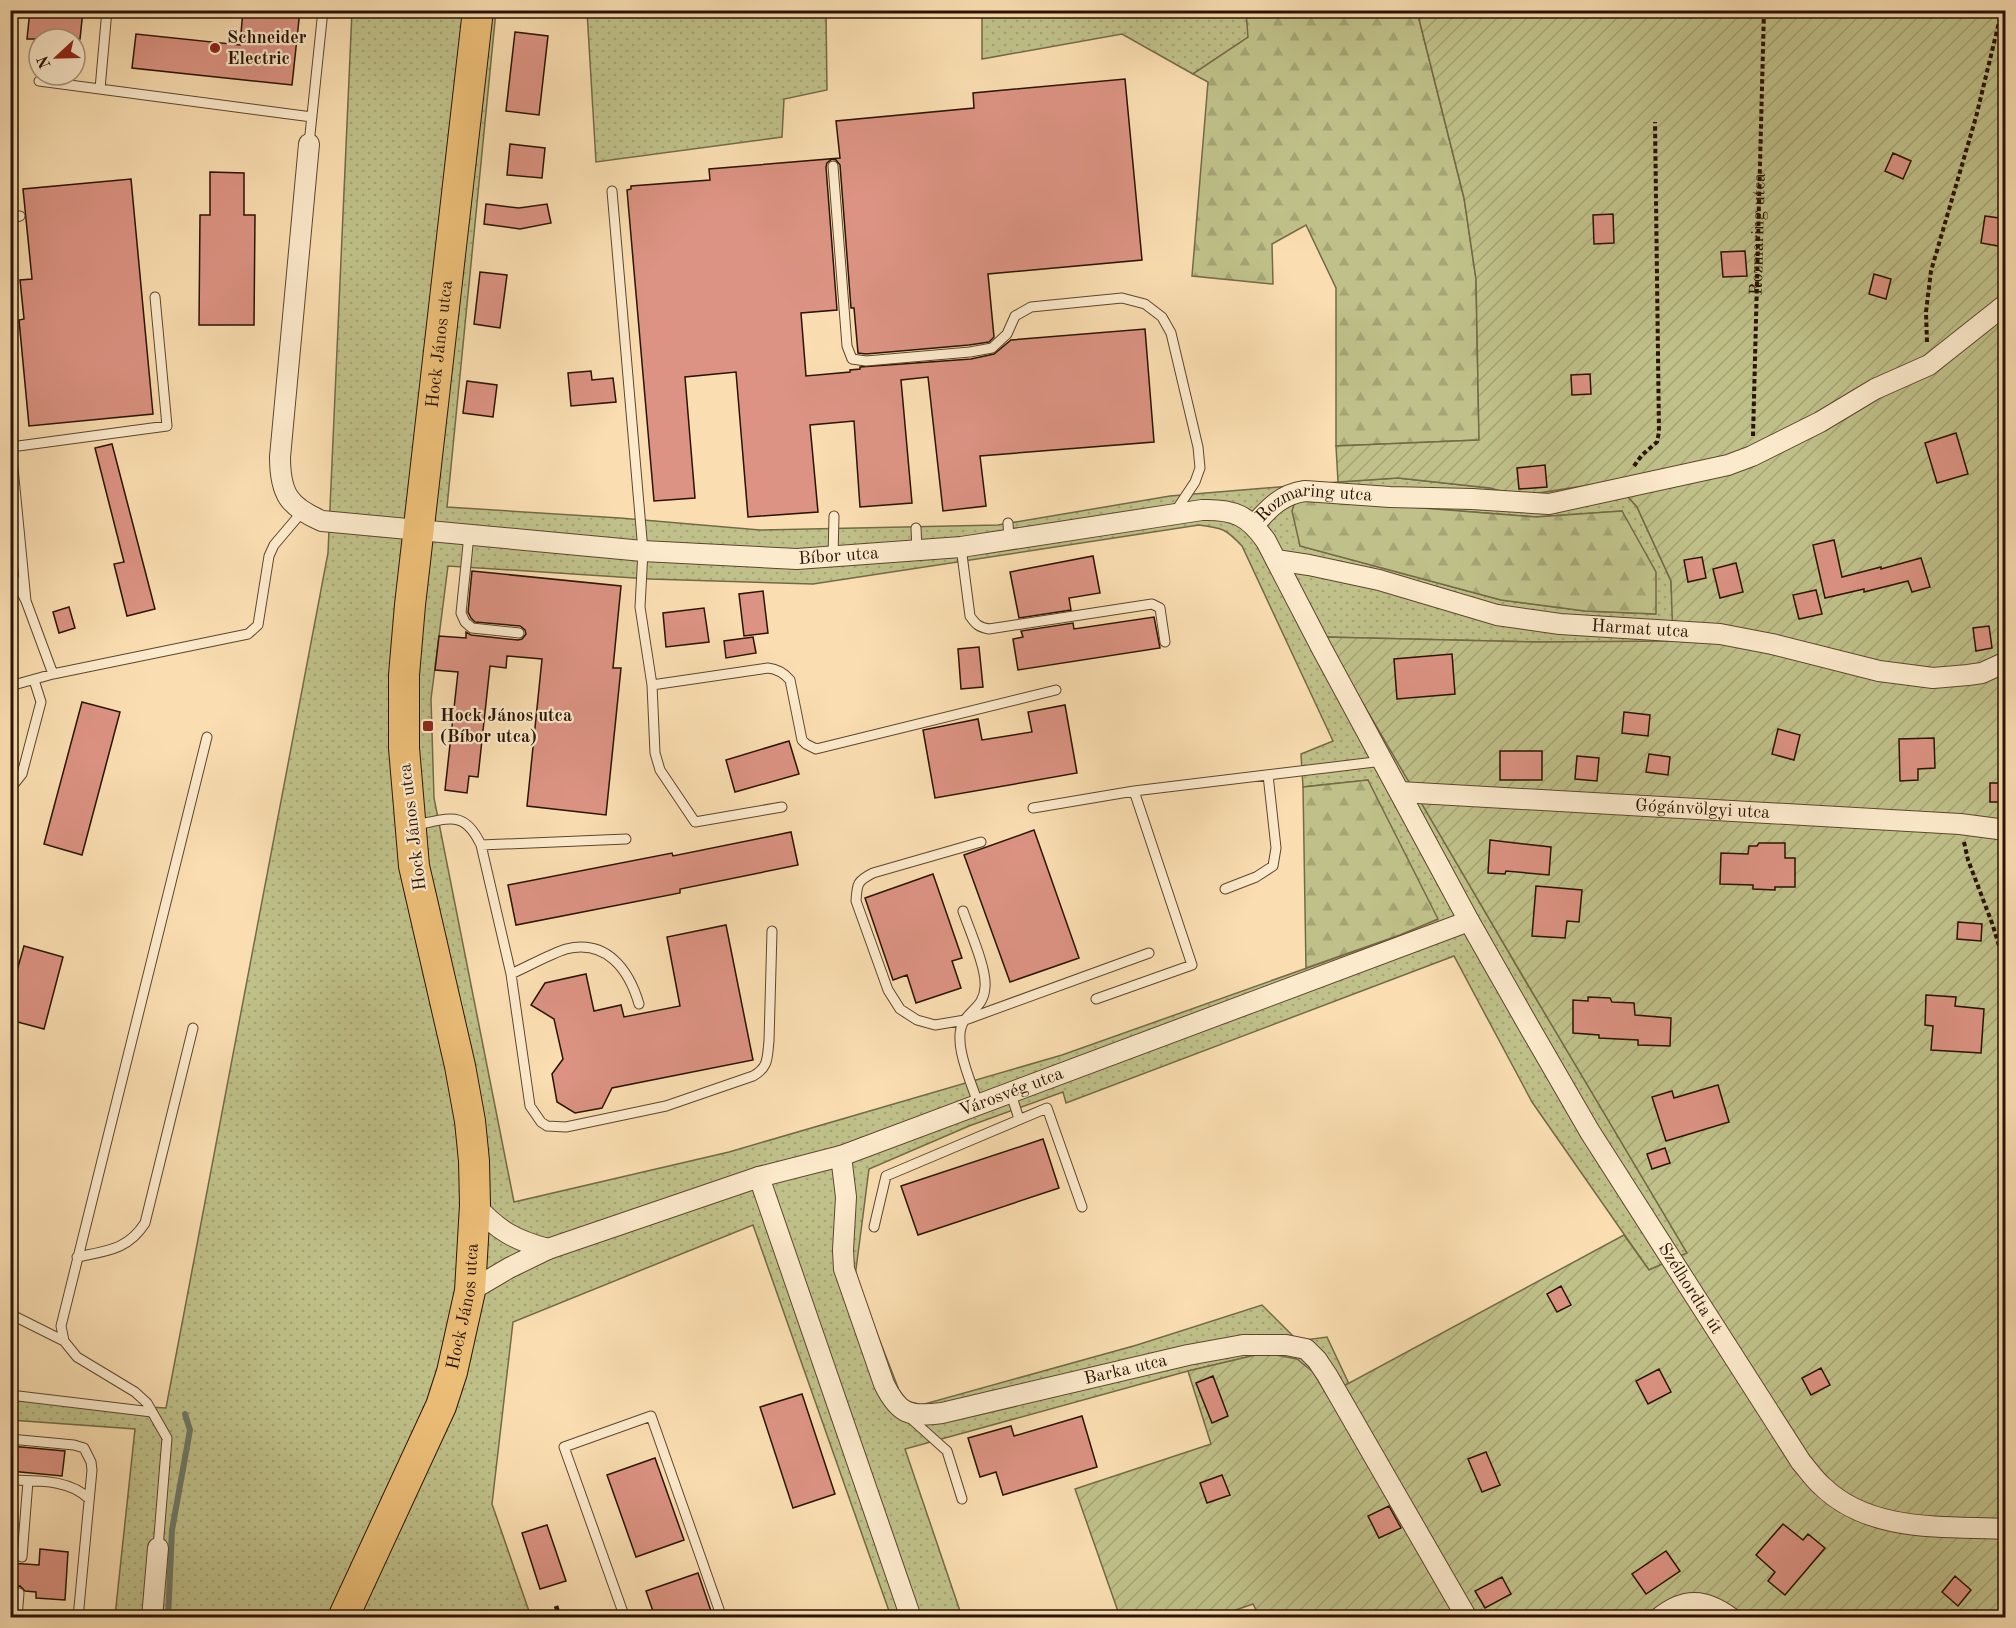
<svg xmlns="http://www.w3.org/2000/svg" width="2016" height="1628" font-family="'Old Standard TT',serif">
<style>
.grass{fill:url(#grass-dots);stroke:#746a45;stroke-width:1.5;fill-rule:evenodd}
.forest{fill:url(#forest-firs);stroke:#746a45;stroke-width:1.5}
.garden{fill:url(#garden-furrows);stroke:#746a45;stroke-width:1.5}
.lines{fill:none;stroke-linecap:round;stroke-linejoin:round}
.stream{stroke:#6f7867;stroke-width:6}
.building{fill:#dc9383;stroke:#291300;stroke-width:1.5}
.lane-casing{stroke:#5d462c;stroke-width:11}
.street-casing{stroke:#5d462c;stroke-width:22}
.primary-casing{stroke:#291300;stroke-width:32}
.path{stroke:#291300;stroke-width:4;stroke-dasharray:4.5 3;stroke-linecap:butt}
.lane{stroke:#fceacc;stroke-width:9}
.street{stroke:#fceacc;stroke-width:20}
.primary{stroke:#edbf78;stroke-width:30}
.rail{stroke:#291300;stroke-width:4.5;stroke-dasharray:10 10;stroke-linecap:butt}
.poi-dot{fill:#8f2418;stroke:#fceacc;stroke-width:2}
.labels{text-anchor:middle;dominant-baseline:central;stroke-width:4.5;stroke-linejoin:round;paint-order:stroke}
.poi-label{font-size:18px;font-weight:bold;fill:#291300;stroke:#fceacc;text-anchor:start}
.street-label{font-size:18px;fill:#291300;stroke:#fceacc}
</style>
<defs>
<pattern id="grass-dots" width="8" height="8" patternUnits="userSpaceOnUse" patternTransform="scale(1.5)"><rect width="8" height="8" fill="#c0c18a"/><path d="M2 2h.1M6 6h.1" fill="none" stroke="#a5a575" stroke-width="1.8" stroke-linecap="round"/></pattern>
<pattern id="forest-firs" width="22" height="20" patternUnits="userSpaceOnUse" patternTransform="scale(1.5)"><rect width="22" height="20" fill="#c0c18a"/><path d="M5 1l3.5 6h-7zM16 11l3.5 6h-7z" fill="#a5a575"/></pattern>
<pattern id="garden-furrows" width="10" height="10" patternUnits="userSpaceOnUse" patternTransform="scale(1.5)"><rect width="10" height="10" fill="#c0c18a"/><path d="M-1 1l2-2M0 10L10 0M9 11l2-2" fill="none" stroke="#a5a575"/></pattern>
</defs>
<rect width="100%" height="100%" fill="#fadeb1"/>
<filter id="stains"><feTurbulence type="fractalNoise" baseFrequency=".00333" numOctaves="4"/><feColorMatrix values="0 0 0 0 .2 0 0 0 0 .09 0 0 0 0 .02 0 0 0 .5 -.17"/></filter>
<radialGradient id="worn" r=".72"><stop offset=".6" stop-color="#630" stop-opacity="0"/><stop offset="1" stop-color="#630" stop-opacity=".3"/></radialGradient>
<!-- grass -->
<path class="grass" d="M352,11H496L447,507L620,518L760,530L998,525L1170,496L1338,482L1398,478L1490,488L1519,496L1614,481L1637,507L1671,581L1674,642H1536L1325,637L1525,980L1688,1253L1649,1270L1532,1102L1454,956L1066,1103L1063,1092L969,1126L869,1169L855,1277L899,1390L907,1401L921,1405L1137,1345L1262,1305L1298,1341L1327,1337L1349,1384L1326,1396L1313,1373L1264,1353L1188,1371L905,1449L962,1617H875L889,1611L753,1225L513,1322L492,1504L531,1617H112L115,1616L135,1429L11,1420L10,1399L166,1408L328,553ZM1297,498L1536,517L1622,511L1655,614L1585,611L1501,600L1300,546ZM1199,525C1223,528 1226,529 1242,546L1333,741L1301,754L1303,787L1368,780L1400,935L1062,1055L729,1152L514,1202L434,798L431,699L448,566L650,579L813,584Z
M587,11H826L827,90L784,99L782,137L596,162Z
M982,11H1246L1249,37L1193,74L1122,34L982,59Z"/>
<!-- forest -->
<path class="forest" d="M1246,11H1417L1464,198L1476,279L1479,440L1336,446V288L1306,225L1272,244L1273,284L1192,276L1208,82L1193,74L1248,37Z
M1296,498L1536,517L1622,511L1656,572V614L1585,611L1501,600L1300,546L1292,511Z
M1368,780L1438,919L1400,935L1306,968L1303,787Z"/>
<!-- garden -->
<path class="garden" d="M1417,11H2005V1617L1260,1618L1253,1604L1216,1617H1120L1075,1489L1211,1444L1188,1371L1264,1353L1297,1359L1313,1372L1327,1395L1624,1235L1649,1270L1687,1253L1525,980L1324,637L1536,642L1673,641L1671,581L1637,507L1614,481L1519,496L1490,488L1398,478L1338,482L1336,446L1479,440L1476,279L1464,198Z"/>
<g class="lines">
<!-- stream -->
<path class="stream" d="M168,1618L172,1530L190,1430L185,1414"/>
</g>
<!-- building -->
<path class="building" d="M30,10H83L80,39H27Z
M243,10H300L292,85L132,68L136,34L240,45Z
M515,32L548,36L539,115L506,111Z
M1125,79L1142,260L988,274L994,337L989,342L969,345L866,354L858,353L854,308H851L840,165L836,160L832,159L827,163L826,167L837,310L801,313L806,376L850,372V370L860,369V367L971,359L994,354L1011,340L1145,329L1154,442L980,456L986,506L943,511L928,377L901,380L912,503L860,507L854,421L810,425L818,512L748,517L736,372L685,377L695,498L654,501L627,190L631,189V186L710,180L709,169L840,158L836,121L974,108L973,93Z
M510,144L545,148L542,178L507,175Z
M1893,153L1911,161L1903,179L1885,171Z
M210,172L244,173V215H255L254,325H199L200,215H210Z
M131,179L153,414L29,426L19,320L24,319L20,280L32,279L23,189Z
M486,204L519,208L547,204L551,223L520,229L484,224Z
M1613,214L1614,243L1594,244L1593,215Z
M1985,216L2006,219L2004,247L1981,243Z
M1745,251L1747,276L1723,277L1721,252Z
M480,272L507,275L500,328L474,324Z
M1874,274L1891,279L1886,299L1869,294Z
M591,371L592,380L613,378L616,402L571,406L568,373Z
M1590,374L1591,394L1572,395L1571,375Z
M467,381L497,385L493,417L463,413Z
M1956,433L1968,474L1937,483L1925,443Z
M112,444L155,609L127,616L114,564L124,562L95,448Z
M1545,465L1547,487L1519,489L1517,468Z
M1834,540L1842,577L1881,567V569L1921,558L1930,587L1912,592L1908,581L1864,592V589L1825,598L1813,545Z
M1093,556L1100,593L1069,598L1071,610L1019,618L1010,572Z
M1702,557L1706,578L1688,582L1684,560Z
M1736,563L1743,592L1720,598L1713,569Z
M472,571L621,586L613,668H621L606,815L527,806L542,659L507,656L506,668L490,666L478,777L469,776L467,793L445,790L458,672L435,670L439,636L466,638V632L471,635L518,640L522,639L526,634L525,630L520,626L475,622L471,618L468,612Z
M1816,590L1822,614L1799,619L1793,595Z
M763,591L768,633L744,636L739,594Z
M69,607L75,628L59,633L53,612Z
M704,608L709,642L666,647L663,613Z
M1154,617L1160,648L1018,670L1013,639L1023,637L1021,631L1073,623L1074,629Z
M1989,626L1992,648L1976,651L1973,628Z
M753,637L756,653L726,658L724,641Z
M979,647L983,687L961,689L958,649Z
M1452,654L1455,694L1397,699L1394,659Z
M82,702L120,712L82,855L44,844Z
M1065,705L1077,773L935,798L923,730L978,719L982,740L1032,732L1028,712Z
M1624,712L1650,715L1648,736L1622,733Z
M1778,729L1800,735L1794,760L1772,754Z
M1934,738L1935,768L1918,769V780L1900,781L1899,739Z
M789,741L799,774L735,792L726,760Z
M1500,751H1542V780H1500Z
M1649,754L1670,757L1668,775L1646,772Z
M1577,756L1599,758L1597,781L1575,779Z
M1990,783H2006V802H1990Z
M1034,830L1079,958L1010,982L964,855Z
M791,832L798,865L680,889V893L516,925L508,885L672,853L673,856Z
M1490,840L1551,847L1549,875L1506,871L1505,874L1488,873Z
M1759,843H1785V858H1795V887H1775V890L1753,889V885L1720,884L1721,853L1748,854L1749,846H1757Z
M933,874L962,958L952,961L961,988L916,1003L907,975L893,980L865,898Z
M1536,886L1582,890L1579,922L1567,921L1565,938L1532,936Z
M1958,922L1982,924L1981,941L1957,939Z
M726,925L753,1060L612,1088L602,1108L575,1113L557,1102L552,1074L563,1059L554,1019L531,1005L545,983L586,974L594,1011L621,1005L624,1017L680,1006L667,937Z
M24,946L63,957L44,1029L10,1020V995Z
M1926,995L1956,997L1955,1006L1984,1009L1981,1053L1931,1050L1933,1026L1925,1025Z
M1588,997L1610,998L1612,1002L1634,1003L1635,1015L1671,1018L1670,1046L1638,1045V1040L1599,1038V1035L1573,1033V1000L1588,1001Z
M1718,1085L1729,1122L1666,1141L1652,1097L1672,1091L1674,1098Z
M1043,1139L1059,1188L918,1235L901,1186Z
M1665,1148L1670,1163L1652,1169L1647,1154Z
M1561,1286L1571,1305L1557,1312L1547,1294Z
M1821,1368L1830,1385L1811,1395L1802,1378Z
M1659,1369L1671,1392L1648,1404L1636,1381Z
M1213,1376L1228,1416L1212,1423L1196,1383Z
M802,1394L835,1494L793,1508L760,1407Z
M1082,1416L1097,1467L1003,1495L996,1472L980,1477L968,1438L1011,1426L1014,1436Z
M10,1446L65,1451L62,1476L10,1471Z
M1486,1452L1500,1485L1482,1492L1468,1459Z
M655,1458L684,1540L636,1557L607,1475Z
M1222,1475L1230,1495L1207,1503L1200,1483Z
M1389,1506L1401,1528L1379,1538L1368,1516Z
M1783,1524L1803,1540L1808,1534L1825,1548L1785,1595L1768,1581L1775,1572L1756,1555Z
M547,1525L566,1581L540,1589L522,1533Z
M40,1549L68,1552L65,1600L36,1598V1592L25,1591L20,1586L10,1590V1563L39,1565Z
M1666,1551L1680,1571L1646,1594L1632,1574Z
M698,1573L713,1617H655L646,1591Z
M1955,1576L1971,1590L1958,1606L1942,1592Z
M1502,1577L1511,1594L1485,1608L1475,1591Z"/>
<g class="lines">
<defs>
<path id="lane" d="M39,81L312,117
M100,89L107,10
M309,144L323,10
M833,166L847,346L852,359L866,361L970,352L992,348L1007,334L1015,316L1031,307L1122,298L1145,304L1162,317L1171,333L1198,447L1200,468L1195,482L1175,512
M612,191L643,551L640,607L652,685L768,668C777,669 784,673 790,680L802,740L806,744L816,749L1056,690
M10,218L20,216
M10,437L26,601L10,570
M11,447L167,426L155,297
M1008,523L1009,539
M916,528L917,550
M469,535L461,613L465,622L472,628L519,633
M961,547L970,616C976,625 979,627 989,629L1152,604L1160,608L1165,642
M833,556L834,516
M26,601L53,674
M652,685L655,753L660,770L695,822L782,807
M10,686L53,674L248,634L258,625L269,556L274,545L302,512
M10,789L22,774L41,702L34,680
M1033,808L1134,791L1383,761
M415,825C449,819 464,809 481,845L511,974L530,1106L541,1122L547,1126L566,1127L666,1106L753,1076C769,1067 767,1058 769,1041L772,931
M981,842L873,873C857,881 857,884 856,901L888,990L900,1009L917,1020L935,1025L965,1020L1149,953
M481,845L626,839
M1225,889L1256,877L1273,866L1276,848L1268,775
M963,911C969,929 987,969 985,987C984,1005 973,1008 964,1021C951,1041 972,1084 979,1106
M511,974C527,967 550,954 566,949C607,939 629,970 639,1004
M1096,999L1192,965L1134,791
M1011,1094L1019,1119
M874,1227L886,1176L1047,1108L1082,1207
M77,1257C106,1251 128,1250 145,1223L193,1028
M10,1314L64,1341
M10,1395L152,1412
M909,1417L947,1451L962,1499
M10,1439L74,1445L84,1448L91,1462L92,1470L78,1618
M10,1480C36,1481 70,1479 89,1499
M158,1548L167,1438L147,1403L135,1392L77,1357L64,1341L61,1326L207,737
M22,1557L28,1481
M17,1618L19,1593
M625,1618L564,1447L651,1416L722,1618"/>
<g id="street">
<path id="s2" d="M309,144L280,457C280,494 289,507 322,521L643,551L797,559L961,547L1202,510C1233,509 1248,515 1266,541L1322,649L1469,921L1531,1030L1590,1132L1801,1462C1808,1470 1814,1479 1822,1486C1870,1533 1944,1526 2006,1529"/>
<path id="s3" d="M1254,525C1269,508 1282,494 1305,491L1390,497L1472,499L1549,504L1728,465L1752,456L1820,422L1875,389L1929,365L2006,304"/>
<path id="s4" d="M1276,560L1309,565L1379,580L1497,615L1560,624L1720,634L1772,644L1879,671L1910,675L1933,678L1968,675L1982,673L2006,662"/>
<path id="s5" d="M1400,792L1960,824L2006,830"/>
<path id="s6" d="M841,1156L846,1197L843,1250L844,1269L884,1384C899,1415 910,1417 942,1413L1188,1355L1243,1345H1286L1306,1349L1317,1360L1327,1375L1467,1618"/>
<path d="M759,1177L911,1618"/>
<path d="M475,1205C498,1231 515,1240 548,1249"/>
<path id="s7" d="M470,1291L509,1268L548,1249L759,1177L841,1156L1469,921"/>
<path d="M152,1618L158,1548"/>
<path d="M1659,1618C1685,1597 1705,1599 1731,1618"/>
</g>
<g id="primary">
<path id="s8" d="M343,1618L441,1406L452,1372L470,1291L475,1205L474,1161L470,1121L460,1066L414,866L404,748V675L410,605L478,10"/>
</g>
</defs>
<!-- lane casing -->
<use href="#lane" class="lane-casing"/>
<!-- street casing -->
<use href="#street" class="street-casing"/>
<!-- primary casing -->
<use href="#primary" class="primary-casing"/>
<!-- path -->
<g class="path">
<path d="M1927,342L1926,312L1931,271L1976,117L2002,10"/>
<path id="s1" d="M1753,436L1764,10"/>
<path d="M1634,466L1642,455L1657,442L1659,432L1655,122"/>
<path d="M1964,842L1968,860L1992,923L2006,968"/>
</g>
<!-- lane -->
<use href="#lane" class="lane"/>
<!-- street -->
<use href="#street" class="street"/>
<!-- primary -->
<use href="#primary" class="primary"/>
<!-- rail -->
<path class="rail" d="M556,1606L560,1618"/>
</g>
<!-- markers -->
<g class="poi-dot">
<circle cx="215" cy="48" r="6"/>
<rect x="422" y="720" width="12" height="12" rx="3"/>
</g>
<g class="labels">
<!-- poi labels -->
<g class="poi-label">
<text x="227" y="38">Schneider<tspan x="227" dy="21">Electric</tspan></text>
<text x="440" y="716">Hock János utca<tspan x="440" dy="21">(Bíbor utca)</tspan></text>
</g>
<!-- street labels -->
<g class="street-label">
<text stroke="none"><textPath href="#s1" startOffset="202">Rozmaring utca</textPath></text>
<text stroke="none"><textPath href="#s8" startOffset="1308">Hock János utca</textPath></text>
<text stroke="none"><textPath href="#s3" startOffset="69">Rozmaring utca</textPath></text>
<text stroke="none"><textPath href="#s2" startOffset="916">Bíbor utca</textPath></text>
<text stroke="none"><textPath href="#s4" startOffset="372">Harmat utca</textPath></text>
<text stroke="none"><textPath href="#s5" startOffset="303">Gógánvölgyi utca</textPath></text>
<text transform="translate(413 827) rotate(-97)">Hock János utca</text>
<text stroke="none"><textPath href="#s7" startOffset="578">Városvég utca</textPath></text>
<text stroke="none"><textPath href="#s2" startOffset="2218">Szélhordta út</textPath></text>
<text stroke="none"><textPath href="#s8" startOffset="336">Hock János utca</textPath></text>
<text stroke="none"><textPath href="#s6" startOffset="496">Barka utca</textPath></text>
</g>
</g>
<!-- margin -->
<rect width="2016" height="1628" fill="none" stroke="#fadeb1" stroke-width="36"/>
<rect x="12" y="12" width="1992" height="1604" fill="none" stroke="#291300" stroke-width="3"/>
<rect x="18" y="18" width="1980" height="1592" fill="none" stroke="#291300" stroke-width="1.5"/>
<!-- north arrow -->
<g transform="translate(57 57) rotate(248)"><circle r="28" fill="#fceacc" stroke="#a8947a" stroke-width="1.5"/>
<path d="M0-4.5L10 22L0 15L-10 22Z" fill="#8f2418"/>
<text y="-9" font-size="16" font-weight="bold" text-anchor="middle" fill="#291300">N</text>
</g>
<rect width="100%" height="100%" filter="url(#stains)"/>
<rect width="100%" height="100%" fill="url(#worn)"/>
</svg>
